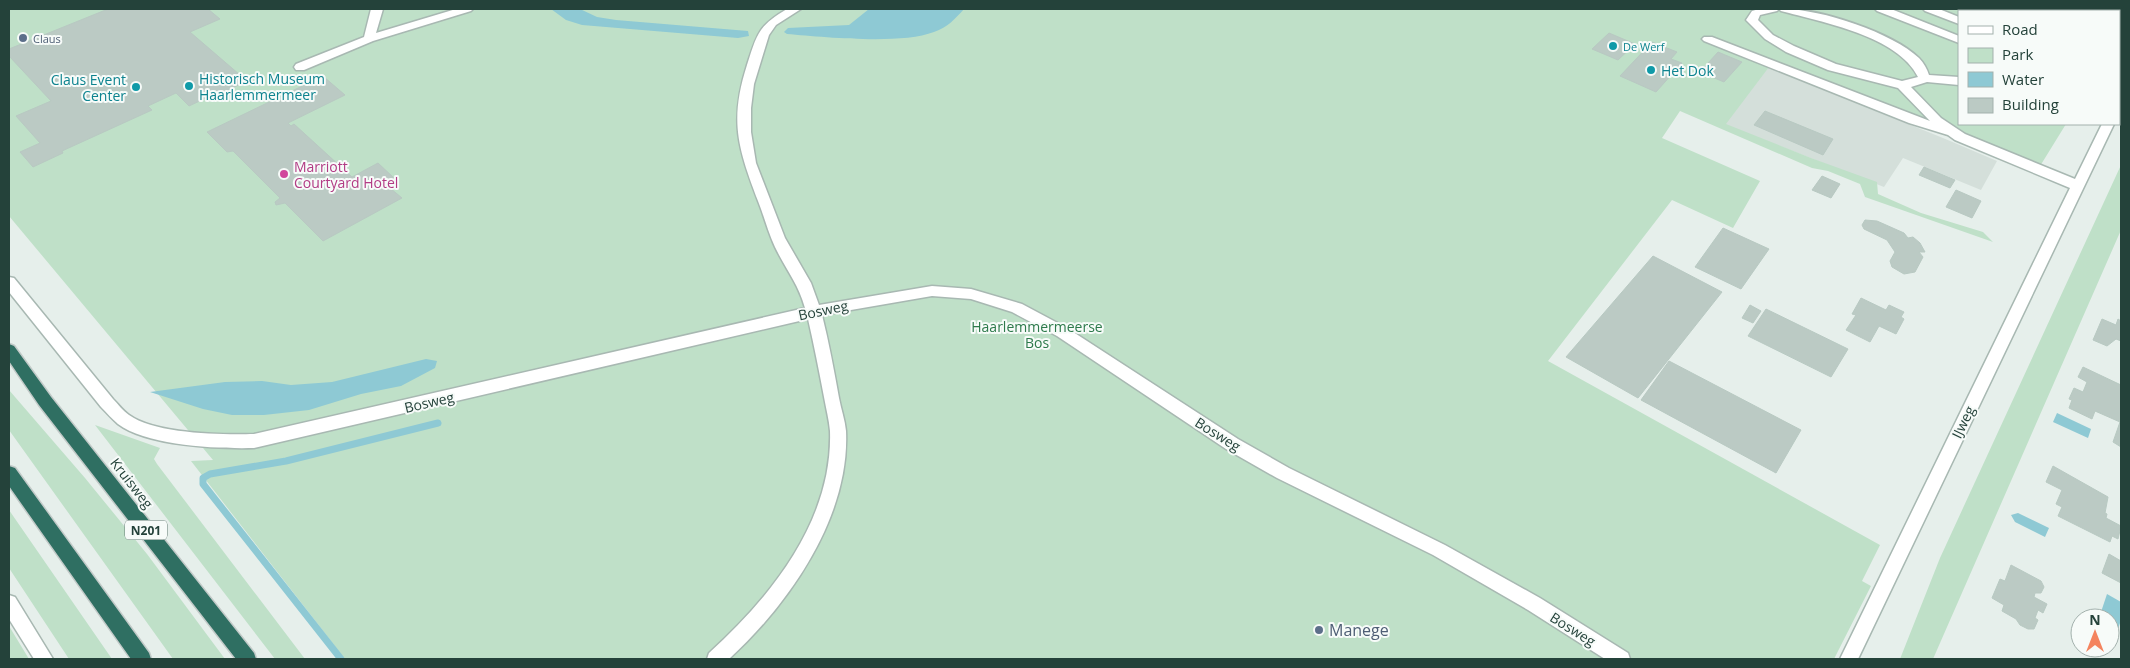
<svg xmlns="http://www.w3.org/2000/svg" width="2130" height="668" font-family="'Open Sans',sans-serif">
<style>
.built{fill:#d4dfda}
.green{fill:#bfe0c8}
.water{fill:#8ec9d4}
.lines{fill:none;stroke-linecap:round;stroke-linejoin:round}
.stream{stroke:#8ec9d4;stroke-width:7}
.building{fill:#bbcac4;stroke:#b8c9c2}
.minor-casing{stroke:#a8b8b2;stroke-width:3}
.highway-casing{stroke:#c2cac8;stroke-width:3}
.minor{fill:#fff;fill-rule:evenodd}
.highway{fill:#2f6f62;fill-rule:evenodd}
.service-dot{fill:#5c6f8a;stroke:#f7fbf9;stroke-width:2}
.culture-dot{fill:#0f9aa8;stroke:#f7fbf9;stroke-width:2}
.hotel-dot{fill:#d1479c;stroke:#f7fbf9;stroke-width:2}
.labels{text-anchor:middle;dominant-baseline:central;stroke-width:4;stroke-linejoin:round;paint-order:stroke}
.far-service-label{font-size:11px;fill:#4e5e75;stroke:#f7fbf9;text-anchor:start}
.far-culture-label{font-size:11px;fill:#0d838f;stroke:#f7fbf9;text-anchor:start}
.shield{fill:#f7fbf9;stroke:#637a73;stroke-width:1}
.shield-label{font-size:12px;font-weight:bold;fill:#24423a}
.culture-label{font-size:14px;fill:#0d838f;stroke:#f7fbf9;text-anchor:start}
.hotel-label{font-size:14px;fill:#b23c85;stroke:#f7fbf9;text-anchor:start}
.street-label{font-size:14px;fill:#24423a;stroke:#f7fbf9}
.park-label{font-size:14px;fill:#2d7a4b;stroke:#f7fbf9}
.near-service-label{font-size:16px;fill:#4e5e75;stroke:#f7fbf9;text-anchor:start}
</style>
<rect width="100%" height="100%" fill="#e6efeb"/>
<!-- built -->
<path class="built" d="M1720,48L1943,138L1997,161L1981,190L1903,158L1884,187L1665,101Z"/>
<!-- green -->
<path class="green" d="M9,9H1985L1991,11H1959V124H2066L2037,171L1769,67L1726,124L1811,158L1877,182L1878,194L1921,213L1983,232L1993,242L1865,197L1860,184L1828,171L1812,168L1680,111L1662,138L1760,181L1733,228L1672,200L1548,361L1880,545L1862,581L1871,586L1834,659H345L191,461L213,460L9,216Z
M2121,165V230L1933,659H1900L1940,558Z
M9,390L85,478L147,554L225,659H173L9,430Z
M95,425L160,448L154,459L157,464L305,659H275Z
M9,510L112,659H69L9,568Z
M9,626L29,659H9Z"/>
<!-- water -->
<path class="water" d="M551,9H580L597,17L616,20L748,31L749,36L738,38L582,25L566,20Z
M869,9H964C955,19 948,27 934,32C900,45 824,37 787,34L784,32L788,28L849,25Z
M426,359L437,361L435,368L401,386L361,394L309,410L264,415H232L203,409L150,392L225,382L262,381L291,385L332,382Z
M2057,413L2091,429L2088,438L2053,422Z
M2018,513L2049,528L2045,537L2015,522L2011,515Z
M2107,594L2121,602V620L2118,629L2110,625V618H2099Z"/>
<g class="lines">
<!-- stream -->
<path class="stream" d="M341,659L203,484V478L210,474L286,461L438,423"/>
</g>
<!-- building -->
<path class="building" d="M108,9H208L220,19L190,32L247,81L207,100L206,98L189,106L176,93L148,106L152,110L62,151L63,153L33,167L20,152L40,143L16,116L51,101L9,56V49Z
M1609,33L1635,44L1618,60L1592,49Z
M1652,42L1677,52L1671,59L1682,63L1656,92L1620,76Z
M1718,52L1742,62L1724,82L1700,72Z
M321,77H324L345,95L288,123L291,126L294,124L352,177L378,163L394,178L391,179L397,184L390,188L402,198L323,241L285,203L276,205L275,202L280,198L233,151L227,152L207,132Z
M1765,111L1833,139L1823,155L1754,125Z
M1924,167L1955,180L1950,188L1919,175Z
M1822,176L1840,184L1831,198L1812,190Z
M1956,190L1981,201L1972,218L1946,207Z
M1865,220L1877,221L1904,233L1908,238L1913,237L1920,243L1925,252H1919L1923,257L1915,272L1904,274L1892,267L1890,261L1895,252L1887,240L1864,229L1862,225Z
M1723,228L1769,249L1741,289L1695,267Z
M1653,256L1722,292L1638,398L1566,357Z
M1861,298L1886,310L1889,305L1904,312L1901,317L1904,319L1896,334L1879,326L1870,342L1846,330L1856,315L1852,314Z
M1750,305L1761,311L1753,323L1742,318Z
M1766,309L1848,349L1831,377L1748,336Z
M2102,319L2116,325L2118,319L2121,321V341L2116,339L2107,346L2093,340Z
M1669,361L1801,430L1776,473L1641,400Z
M2083,367L2121,385V447L2113,442L2120,422L2095,411L2092,419L2069,408L2072,400L2069,399L2074,388L2083,392L2087,382L2078,377Z
M2053,466L2108,497L2105,513L2107,514L2106,518L2121,526L2118,539L2112,536L2110,542L2058,516L2062,507L2056,504L2062,490L2046,482Z
M2109,554L2121,561V583L2102,573Z
M2011,565L2041,581L2044,587L2041,593H2035L2034,597L2047,604L2043,613L2038,610L2035,618L2038,620L2034,629H2028L2020,625L2016,619L2002,611L2004,605L1992,598L2000,579L2005,581Z
M2078,619L2080,620V643L2072,638Z"/>
<g class="lines">
<defs>
<path id="minor" d="M371,9H383L376,33L456,9H473L471,11L373,41L304,70H296L294,67L296,64L364,37Z
M787,9H801L776,25L769,35L754,84L751,108V132L756,163L785,238L811,283L819,305L932,286L971,289L1022,304L1067,328L1238,439L1289,468L1445,545L1540,598L1628,653L1630,659H1605L1528,610L1433,555L1277,478L1226,449L1057,336L1012,312L971,299L932,296L822,315C829,343 834,370 839,398C841,409 845,420 846,431C850,517 789,604 729,659H707L709,653C771,597 833,520 830,431C829,420 826,408 824,397C819,371 814,345 808,319L254,448C219,449 147,446 118,424C112,419 107,413 101,407L9,292V277L14,278L113,399C118,404 123,411 129,415C155,434 222,435 254,434L805,308C798,283 786,270 775,247C768,232 764,216 758,201C738,148 729,121 747,65C757,34 758,26 787,9Z
M1759,9H1779L1777,11L1760,15L1758,20L1773,35L1794,46L1836,64L1902,81L1918,77C1898,36 1822,22 1781,11L1779,9C1816,7 1892,32 1919,58C1924,63 1927,69 1929,75L1959,77V85L1927,82L1911,87L1941,118L1965,134L2075,179L2102,124H2114L1858,659H1840L2070,188L1955,140L1948,135L1909,123L1704,41L1702,39L1704,37H1712L1930,121L1898,88L1828,70L1786,52L1765,39L1746,20L1752,11Z
M1875,9H1891L1959,36V43L1877,11Z
M1923,9H1939L1959,17V24L1925,11Z
M2121,89V102L2119,103V90Z
M9,595L15,597L53,659H34L9,619Z"/>
<path id="highway" d="M9,344L14,346L51,397L254,653L256,659H236L39,405L9,361Z
M9,466L15,468L149,653L151,659H131L9,486Z"/>
</defs>
<!-- minor casing -->
<use href="#minor" class="minor-casing"/>
<!-- highway casing -->
<use href="#highway" class="highway-casing"/>
<!-- minor -->
<use href="#minor" class="minor"/>
<!-- highway -->
<use href="#highway" class="highway"/>
</g>
<!-- markers -->
<g class="service-dot">
<circle cx="23" cy="38" r="5"/>
<circle cx="1319" cy="630" r="5"/>
</g>
<g class="culture-dot">
<circle cx="1613" cy="46" r="5"/>
<circle cx="1651" cy="70" r="5"/>
<circle cx="189" cy="86" r="5"/>
<circle cx="136" cy="87" r="5"/>
</g>
<circle class="hotel-dot" cx="284" cy="174" r="5"/>
<g class="labels">
<!-- far-service labels -->
<g class="far-service-label">
<text x="33" y="38">Claus</text>
</g>
<!-- far-culture labels -->
<g class="far-culture-label">
<text x="1623" y="46">De Werf</text>
</g>
<!-- shield labels -->
<rect class="shield" x="125" y="520.5" width="42" height="19" rx="4"/>
<g class="shield-label">
<text x="146" y="530">N201</text>
</g>
<!-- culture labels -->
<g class="culture-label">
<text x="1661" y="70">Het Dok</text>
<text x="199" y="78">Historisch Museum<tspan x="199" dy="16">Haarlemmermeer</tspan></text>
<text x="126" y="79" text-anchor="end">Claus Event<tspan x="126" dy="16">Center</tspan></text>
</g>
<!-- hotel labels -->
<g class="hotel-label">
<text x="294" y="166">Marriott<tspan x="294" dy="16">Courtyard Hotel</tspan></text>
</g>
<!-- street labels -->
<g class="street-label">
<text transform="translate(823 310) rotate(-12)">Bosweg</text>
<text transform="translate(429 402) rotate(-13)">Bosweg</text>
<text transform="translate(1963 422) rotate(-64)">IJweg</text>
<text transform="translate(1218 434) rotate(32)">Bosweg</text>
<text transform="translate(132 483) rotate(52)">Kruisweg</text>
<text transform="translate(1573 629) rotate(32)">Bosweg</text>
</g>
<!-- park labels -->
<g class="park-label">
<text x="1037" y="326">Haarlemmermeerse<tspan x="1037" dy="16">Bos</tspan></text>
</g>
<!-- near-service labels -->
<g class="near-service-label">
<text x="1329" y="630">Manege</text>
</g>
</g>
<!-- border -->
<rect width="2130" height="668" fill="none" stroke="#24423a" stroke-width="20"/>
<!-- legend -->
<rect x="1958" y="10" width="162" height="115" fill="#f7fbf9" stroke="#a3b1ad"/>
<rect x="1968" y="26" width="25" height="8" fill="#ffffff" stroke="#a3b1ad"/>
<text x="2002" y="35" font-size="15" fill="#24423a">Road</text>
<rect x="1968" y="48" width="25" height="15" fill="#bfe0c8" stroke="#a3b1ad"/>
<text x="2002" y="60" font-size="15" fill="#24423a">Park</text>
<rect x="1968" y="72" width="25" height="15" fill="#8ec9d4" stroke="#a3b1ad"/>
<text x="2002" y="85" font-size="15" fill="#24423a">Water</text>
<rect x="1968" y="98" width="25" height="15" fill="#bbcac4" stroke="#a3b1ad"/>
<text x="2002" y="110" font-size="15" fill="#24423a">Building</text>
<!-- north arrow -->
<g transform="translate(2095 633)"><circle r="24" fill="#f7fbf9" stroke="#a3b1ad"/>
<path d="M0-4L9 19L0 12L-9 19Z" fill="#f4845f"/>
<text y="-8" font-size="14" font-weight="bold" text-anchor="middle" fill="#24423a">N</text>
</g>
</svg>
